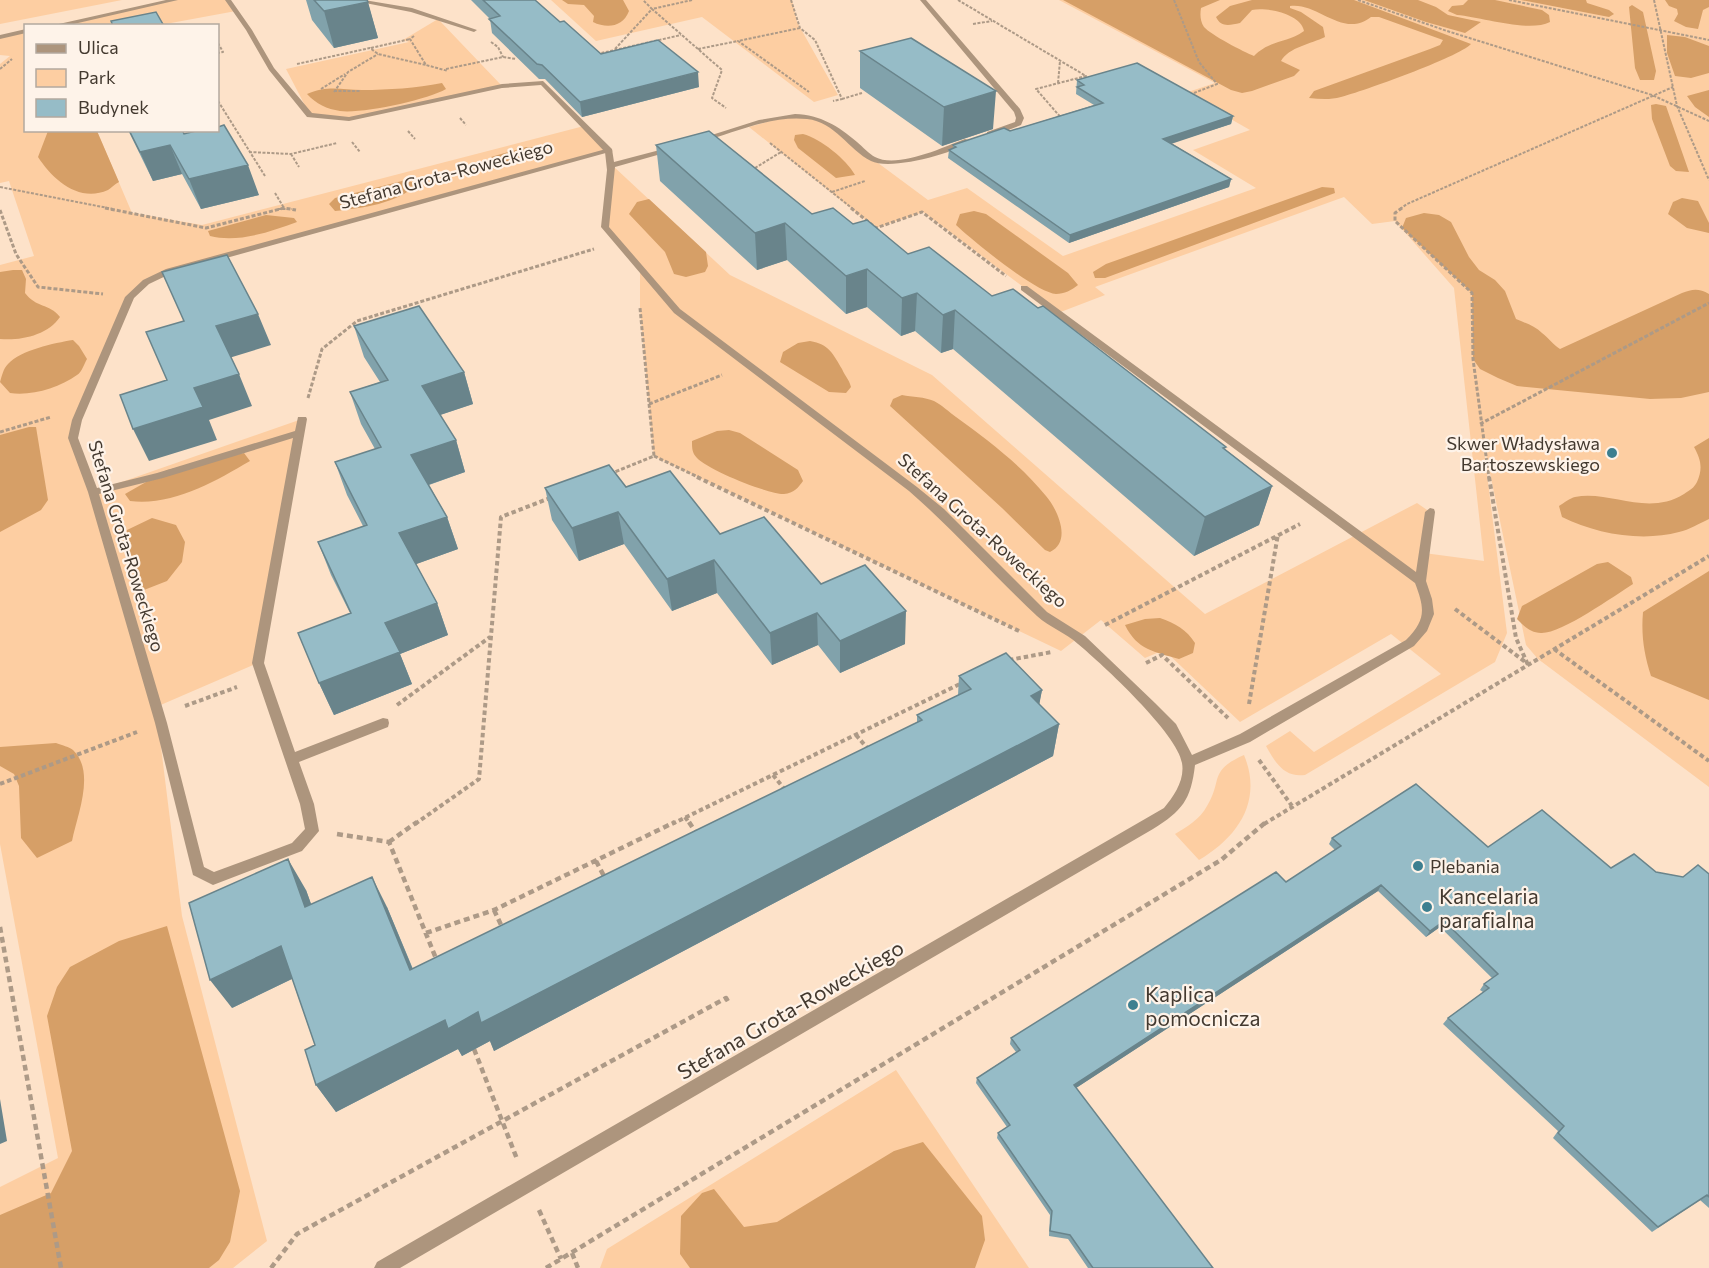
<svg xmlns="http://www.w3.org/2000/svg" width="1709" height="1268" font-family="Commissioner,sans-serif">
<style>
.green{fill:#fdcea2}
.forest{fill:#d69f67}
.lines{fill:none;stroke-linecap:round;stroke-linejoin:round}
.path-far3{stroke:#ad9a87;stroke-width:2;stroke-dasharray:3 1.5;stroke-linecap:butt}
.path-far2{stroke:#ad9a87;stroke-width:3;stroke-dasharray:4 2;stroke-linecap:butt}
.path-far1{stroke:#ad9a87;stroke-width:4;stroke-dasharray:4.5 3;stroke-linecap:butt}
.path{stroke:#ad9a87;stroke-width:4.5;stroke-dasharray:6 4;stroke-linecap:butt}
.lane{fill:#ad957d;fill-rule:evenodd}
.street{fill:#ad957d;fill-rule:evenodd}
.wall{fill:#81a2ab}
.shaded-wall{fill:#69848b}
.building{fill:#96bcc7;stroke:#69848b;stroke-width:1.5}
.poi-dot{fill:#3d7f90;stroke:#fef3e9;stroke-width:2}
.labels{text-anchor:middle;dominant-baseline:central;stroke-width:4.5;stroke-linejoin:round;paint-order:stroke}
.street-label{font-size:18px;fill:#43392f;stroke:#fef3e9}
.poi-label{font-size:18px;fill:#43392f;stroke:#fef3e9;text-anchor:end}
.near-poi-label{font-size:21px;fill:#43392f;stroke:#fef3e9;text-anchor:start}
.near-street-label{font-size:21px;fill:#43392f;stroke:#fef3e9}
</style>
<rect width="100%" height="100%" fill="#fde2c9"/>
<!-- green -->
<path class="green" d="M0,0H122L0,24Z
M175,0H228L236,11L160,25L53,26Z
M551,0H792L797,22L838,95L814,102L702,17L596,41Z
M1059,0H1709V787L1538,659L1526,645L1482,435L1507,633L1495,662L1305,775C1284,778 1275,762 1266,746L1290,731L1314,752L1441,674L1391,634L1240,722L1164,650L1145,658L1101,620L1061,651L654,456L640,309V271C600,224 602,225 612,165L730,275L932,375L1205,614L1417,503L1430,512L1424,553L1484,561L1454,288L1395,221L1372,224L1344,197L1095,287L1105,295L1058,313L923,212L876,228L749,127L788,116L820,120L928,200L967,188L1063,256L1256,188L1193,150L1250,130L1185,93L1215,83Z
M438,19L502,86L349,119L310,115L286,69L409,42L403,40Z
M25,31L26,130L97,131L132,213L202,225L584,126L609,151L169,271L137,290L73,438L93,492L302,419L258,663L156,707L182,916L267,1241L233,1268H0V1187L58,1158L0,844V265L34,256L9,181L0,183V64L10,56L0,55V37Z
M1244,755C1263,801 1238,837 1199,860L1175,834C1187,827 1200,819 1207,806C1223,780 1208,771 1244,755Z
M896,1070L1029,1268H600L607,1249Z"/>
<!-- forest -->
<path class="forest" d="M562,0H623L629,11C623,27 607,29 593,22L594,16L584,5L568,4Z
M1063,0H1220L1201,8C1200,14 1200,21 1204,27C1211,35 1244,52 1254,56C1271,39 1286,44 1304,31C1301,14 1267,7 1252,10L1240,23C1230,25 1221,28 1216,17L1230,6L1252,0H1354L1471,44C1459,57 1361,92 1341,97C1330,100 1320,99 1309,98L1314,91L1430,49L1440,45L1443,40L1379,17H1371C1343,39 1318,2 1290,6V8L1301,12L1323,27L1325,37C1311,44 1289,47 1281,61L1300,70L1294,76L1252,91L1242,93L1231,90Z
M1364,0H1418L1436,7L1448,15L1481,22L1465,33L1426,22Z
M1468,0H1495L1542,10L1549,15L1550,22C1529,33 1482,17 1457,15L1448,11L1452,6L1463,5Z
M1521,0H1586L1587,3L1609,10L1614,14L1609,17Z
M1665,0H1709V7L1703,10L1698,29L1686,27L1674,21L1678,14L1677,9L1669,6Z
M1632,5L1643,12L1656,71L1654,80H1640L1635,68L1629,7Z
M1667,35L1685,37L1709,46V73L1691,78L1675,76L1667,53Z
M442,83L446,89C427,100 362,114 340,111C327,109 316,104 307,94C329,85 341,90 362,90C389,90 416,88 442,83Z
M1709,90V117L1695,107L1687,96Z
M1656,104L1666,106L1689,172L1676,171L1670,166L1652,119L1651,105Z
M48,131H97L119,182C115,184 111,188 108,190C79,203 53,180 38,157Z
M803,134C821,139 846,159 855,175L836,178L798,148L794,140L795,135Z
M526,147H537L541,151C525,162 510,167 490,163L491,157Z
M406,180L417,184C397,204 362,208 335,211L329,204L335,198Z
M1322,187L1334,188L1335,193L1105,278H1095L1093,272L1106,264Z
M1682,198L1698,201L1709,223V233L1687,228L1668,214L1673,202Z
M649,199L706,252L708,266L705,272L686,277L674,274L665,252L629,214L637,202Z
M974,211L986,214L1068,273L1078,285C1072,290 1064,294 1056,294C1036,293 972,240 956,225L960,214Z
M1424,213L1439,215L1451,222L1469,257L1479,270L1495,280L1505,291L1516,319C1525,323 1535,326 1542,333C1549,338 1552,344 1560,349L1682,293C1692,289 1699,288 1709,294V392L1681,398L1650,399L1517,386L1498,378L1480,369L1473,359L1472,293L1402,228L1406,218Z
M266,215L294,218L297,222C270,232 238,243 210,236L208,231Z
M13,270H22L26,279L25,293C36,308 49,303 60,317C48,335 21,341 0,339V272Z
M73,340L79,346L87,359C84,364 82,372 77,375C59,388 32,396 10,393L0,382C2,376 3,369 8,364C21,350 54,343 73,340Z
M810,341C829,344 833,354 842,369C845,376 849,379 851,387L846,393L829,392L780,362L783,352L798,343Z
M902,395C912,397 925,397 934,401C942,405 949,412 956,417C988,440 1022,466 1046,496C1058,510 1072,542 1050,552L1045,550L1002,508L890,406L893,399Z
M29,427H36L48,500L41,510L0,532V435Z
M729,430L740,433L798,470L803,481C798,488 794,493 784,494C770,495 708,470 697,458C692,453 692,448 692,441L717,431Z
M1709,438V519C1700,523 1689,530 1679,532C1642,542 1596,534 1562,517L1559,506C1564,503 1570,498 1575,497C1610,490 1647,517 1684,494C1690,490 1694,488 1697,482C1703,468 1701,460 1694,447Z
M244,453L250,461C214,482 173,506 130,501L125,494L167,470Z
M152,518L176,525L185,542L182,562L167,581L144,590L125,547L127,530Z
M1608,562L1631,577L1633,584C1614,596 1561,634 1541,633C1530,633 1524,626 1517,619L1522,606L1597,564Z
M1709,571V700L1651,676C1644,654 1641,635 1643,612Z
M1160,618C1175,623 1187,630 1195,643L1193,653L1179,659C1155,652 1137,650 1125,625L1145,619Z
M56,743C61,745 70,747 73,750C96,772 77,815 72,841L37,858L21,838L19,786L14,774L0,766V747Z
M167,926L240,1191L230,1242L219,1260L209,1268H0V1215L51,1193L72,1151L47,1016L57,987L70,967L119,941Z
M923,1142L982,1216L985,1240L975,1268H690L680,1254L681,1216L702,1193L714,1189L744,1227L777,1222L894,1151Z"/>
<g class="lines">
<!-- path-far3 -->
<path class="path-far3" d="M692,0L652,9L722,70L712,98L726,108
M791,0L800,28L815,40L842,99L833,101
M958,0L1086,76L1036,89L1063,120
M1174,0L1199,62L1217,84L1189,95
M1358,0L1447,31L1652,95L1709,121
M1509,0L1709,40
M1654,0L1677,106L1709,180
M973,24L992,21
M800,28L738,41L809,92
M414,36L410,39L426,65L448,71
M491,42L498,47L503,57
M218,43L223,52L218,53
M371,48L410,39
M615,49L652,9L643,0
M698,49L738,41
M597,54L681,35
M297,64L370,48L378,54L426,65
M0,69L12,59
M446,69L503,57L516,59
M1058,83L1060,61
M321,89L345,74
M334,91H360
M334,92L348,72L378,54
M842,99L862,93
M218,101L265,176
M460,118L466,125
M408,131L415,139
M352,142L360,152
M770,143L853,209
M249,152L291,154L337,143
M291,154L299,167
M755,168L781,152
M0,187L113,209
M832,192L865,181
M275,193L284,208
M278,209H292
M1400,209L1407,204L1673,87"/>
<!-- path-far2 -->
<path class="path-far2" d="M105,208L206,228L284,208L296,210
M851,208L876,228L922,212L1006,276
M1402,208L1395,213V221L1472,293L1473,359L1489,478
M0,210L16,254L38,287L103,294
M308,398L322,349L357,321L594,249
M649,404L722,375
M1480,424L1709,303
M0,432L51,417
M654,456L700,478
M610,474L654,456L640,308"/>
<!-- path-far1 -->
<path class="path-far1" d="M697,477L1019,631
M1489,477L1516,638L1528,665
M1455,609L1528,664
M1105,625L1300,524
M1554,649L1709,761
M1009,660L1052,652
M1146,663L1162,655L1228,718
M1249,704L1278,534
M397,705L490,637
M185,706L237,687
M856,735L869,750
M1259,760L1292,806
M773,775L786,791
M0,784L137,732
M685,817L690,824
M415,824L479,779L501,517L550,498
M672,824L962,683
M1264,824L1709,556"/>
<!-- path -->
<path class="path" d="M689,822L696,833
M337,834L389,842L437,961
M389,842L417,822
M596,861L605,878
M494,910L503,929
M0,927L61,1268
M426,933L494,910L675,822
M474,1049L517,1159
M539,1210L561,1259
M572,1253L578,1268
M271,1268L297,1234L726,998L729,1003
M546,1268L1221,860L1266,822"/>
<!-- lane -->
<path class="lane" d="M350,0H364L412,8L477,30L474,32L411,12Z
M606,149L613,151L172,273L149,284L134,298L82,420L78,438L97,488L157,473L295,431L298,417H306L307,419L264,663L295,752L383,718L388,719L389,723L388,727L299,762L314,804L319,831L302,851L213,885L193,875L155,723L88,492L68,438L72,420L125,297L143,280L166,269ZM293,438L252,663L300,804L305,829L292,843L214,872L204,867L167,723L99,494L163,478Z"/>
<!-- street -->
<path class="street" d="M166,0H178L65,26H50Z
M225,0H231L252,30L274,68L312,113L349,117L502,84L543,81L612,149L614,162L675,146V150L615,167L609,227L680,309L917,487L944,509L1047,612L1085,636L1155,703L1176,724L1192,755L1240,734L1406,640C1426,620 1425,609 1415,583L1021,290V286H1027L1416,572L1425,512L1430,508L1434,509L1435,512L1426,581L1432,599L1434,614L1427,631L1414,646L1250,742L1195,765C1191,800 1182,811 1153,829L400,1268H374L377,1262L1164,808C1174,796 1185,780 1182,763C1178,734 1102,664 1078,644C1066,633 1049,627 1037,616C993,575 954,530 909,491L674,313L601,227L607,170L605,152L541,85L502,88L349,121L307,117L269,70L246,30Z
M920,0H926L1020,109L1024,118L1021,125L993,136H987V132L1015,122L1016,118L1014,112Z
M26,29V33L0,39V35Z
M795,114C821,115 838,126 857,142C863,147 869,154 875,157C897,169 944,147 965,139L972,141C955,153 891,171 871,161C849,150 835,122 807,119C771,115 734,133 700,142L696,140L759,120Z"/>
</g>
<!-- wall -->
<path class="wall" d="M306,0H367L378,38L334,48L312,20Z
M471,0H535L560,22L601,54L699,87L582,117L545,79H539L492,33L490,19Z
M860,51L993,129L942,146L860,88Z
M1077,80L1233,116L1231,124L1171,143L1231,179L1229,187L1069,243L948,158L949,150L953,148V145L1010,131L1094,105L1076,94Z
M128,130H182L184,134L259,195L201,209L182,174L153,181Z
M656,145L812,214L853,224L908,254L992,296L1038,308L1226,447L1225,449L1272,486L1259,525L1194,556L953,349L941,353L915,331L901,336L867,307L846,314L787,260L757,270L660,181Z
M354,326L464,372L473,404L440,415L456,440L465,472L429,485L447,517L458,549L416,564L437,603L448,635L400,654L412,684L334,715L319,683L350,613L331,575L318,542L363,526L347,495L335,462L375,449L361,424L350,392L380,382L364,357Z
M626,487L821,584L905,644L840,673L818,645L772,665L717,593L672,611L624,544L579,561L552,520L545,488Z
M959,676L1042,690L1039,704L1059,724L1053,756L494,1051L490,1041L462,1056L458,1049L336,1112L316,1085L315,1045L292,979L232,1008L306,890L311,904L387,907L413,969L917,723V715L958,695Z
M1332,838L1488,847L1611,868L1656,872L1683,877L1709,874V1208L1700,1200L1652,1232L1553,1138L1558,1131L1443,1024L1448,1018L1483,992L1480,990L1484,984L1492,978L1440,927L1426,937L1378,891L1076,1088L1213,1268H1088L1068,1239L1049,1236L1050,1215L997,1138L998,1133L1007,1127L976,1083L977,1078L1016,1052L1010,1044L1011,1038L1286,882L1335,850L1329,844Z"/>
<!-- shaded-wall -->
<path class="shaded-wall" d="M368,2L378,38L334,48L324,11Z
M698,72L699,87L582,117L580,102Z
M996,91L993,129L942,146L944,107Z
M1233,116L1231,124L1162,147L1163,139Z
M170,145L182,174L153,181L140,152Z
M248,165L259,195L201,209L189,179Z
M1231,179L1229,187L1069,243L1070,235Z
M785,223L787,260L757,270L755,233Z
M867,269V307L846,314V276Z
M917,293L915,331L901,336L902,298Z
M955,310L953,349L941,353L943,315Z
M258,314L271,345L229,358L216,326Z
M464,372L473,404L431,418L422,386Z
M239,374L252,406L209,420L217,440L149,461L133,429L194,388Z
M456,440L465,472L422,487L411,455Z
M1272,486L1259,525L1194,556L1205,517Z
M618,512L624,544L579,561L572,528Z
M447,517L458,549L411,566L399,533Z
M714,560L717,593L672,611L667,579Z
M437,603L448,635L400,654L412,684L334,715L319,683L385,623Z
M906,611L905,644L840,673V641Z
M817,613L818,645L772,665L770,633Z
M1042,690L1036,722L1031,696Z
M1059,724L1053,756L494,1051L490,1041L462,1056L458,1049L336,1112L316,1085L445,1020L478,1012Z
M288,859L306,890L323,937L305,907Z
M372,877L387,907L425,999L410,970Z
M1381,885L1378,891L1073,1090L1074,1085Z
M1444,921L1440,927L1426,937L1430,931Z
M281,946L300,975L232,1008L210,980Z
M0,1099L7,1141L0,1144Z"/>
<!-- building -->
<path class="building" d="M314,0H367L368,2L324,11Z
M483,0H535L560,22L564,21L601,54L658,40L698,72L580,102L542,65L537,64L489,19L500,16Z
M156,12L164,26H113L111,21Z
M911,38L996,91L944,107L860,51Z
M1137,63L1233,116L1163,139L1231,179L1070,235L949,150L956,147L953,145L1004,128L1010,131L1103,103L1077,87L1084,85L1077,80Z
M224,125L248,165L189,179L170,145L140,152L129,130H182L184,134L200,130H218V127Z
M709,131L812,214L833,208L853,224L867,220L908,254L929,247L992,296L1013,289L1038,308L1043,306L1226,447L1223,448L1272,486L1205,517L955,310L943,315L917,293L902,298L867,269L846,276L785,223L755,233L656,145Z
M227,255L258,314L216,326L239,374L194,388L203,407L133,429L120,395L167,380L146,332L184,321L162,272Z
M419,306L464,372L422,386L456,440L411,455L447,517L399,533L437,603L385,623L400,652L319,683L298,633L351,613L318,542L367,525L335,462L381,447L350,392L388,380L354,326Z
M609,465L626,487L670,471L720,534L764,517L821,584L865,565L906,611L840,641L817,613L770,633L714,560L667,579L618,512L572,528L545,488Z
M1006,653L1042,690L1031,696L1059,724L481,1023L478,1012L448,1029L445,1020L316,1085L305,1050L315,1045L281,946L210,980L189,903L288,859L305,907L372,877L410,970L922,720L917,715L971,689L959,676Z
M1416,784L1488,847L1542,810L1611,868L1634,854L1656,872L1683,877L1698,865L1709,874V1197L1707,1195L1658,1227L1558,1133L1564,1126L1448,1018L1489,988L1484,984L1498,974L1444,921L1430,931L1381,885L1074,1085L1213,1268H1093L1070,1235L1050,1231L1052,1211L998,1133L1010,1125L977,1078L1020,1050L1011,1038L1276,872L1286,882L1341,846L1332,838Z"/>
<!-- markers -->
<g class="poi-dot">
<circle cx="1612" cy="453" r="6"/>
<circle cx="1418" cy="866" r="6"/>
<circle cx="1427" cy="907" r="6"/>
<circle cx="1133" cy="1005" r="6"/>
</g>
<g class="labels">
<!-- street labels -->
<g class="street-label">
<text transform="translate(446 174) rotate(-15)">Stefana Grota-Roweckiego</text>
<text transform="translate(983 530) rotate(42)">Stefana Grota-Roweckiego</text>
<text transform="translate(127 546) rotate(73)">Stefana Grota-Roweckiego</text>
</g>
<!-- poi labels -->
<g class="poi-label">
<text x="1600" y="443">Skwer Władysława<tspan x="1600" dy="21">Bartoszewskiego</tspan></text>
<text x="1430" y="866" text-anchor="start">Plebania</text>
</g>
<!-- near-poi labels -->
<g class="near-poi-label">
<text x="1439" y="895">Kancelaria<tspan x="1439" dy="24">parafialna</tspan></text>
<text x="1145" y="993">Kaplica<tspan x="1145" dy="24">pomocnicza</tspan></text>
</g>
<!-- near-street labels -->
<g class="near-street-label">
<text transform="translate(790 1009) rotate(-30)">Stefana Grota-Roweckiego</text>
</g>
</g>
<!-- legend -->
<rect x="24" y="24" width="195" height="108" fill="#fef3e9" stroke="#b3a99f" stroke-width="1.5"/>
<rect x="36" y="44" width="30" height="9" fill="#ad957d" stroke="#b3a99f" stroke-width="1.5"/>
<text x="78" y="54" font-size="18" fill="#43392f">Ulica</text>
<rect x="36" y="69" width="30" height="18" fill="#fdcea2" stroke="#b3a99f" stroke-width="1.5"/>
<text x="78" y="84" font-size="18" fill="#43392f">Park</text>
<rect x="36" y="99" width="30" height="18" fill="#96bcc7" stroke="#b3a99f" stroke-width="1.5"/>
<text x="78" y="114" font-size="18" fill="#43392f">Budynek</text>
</svg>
